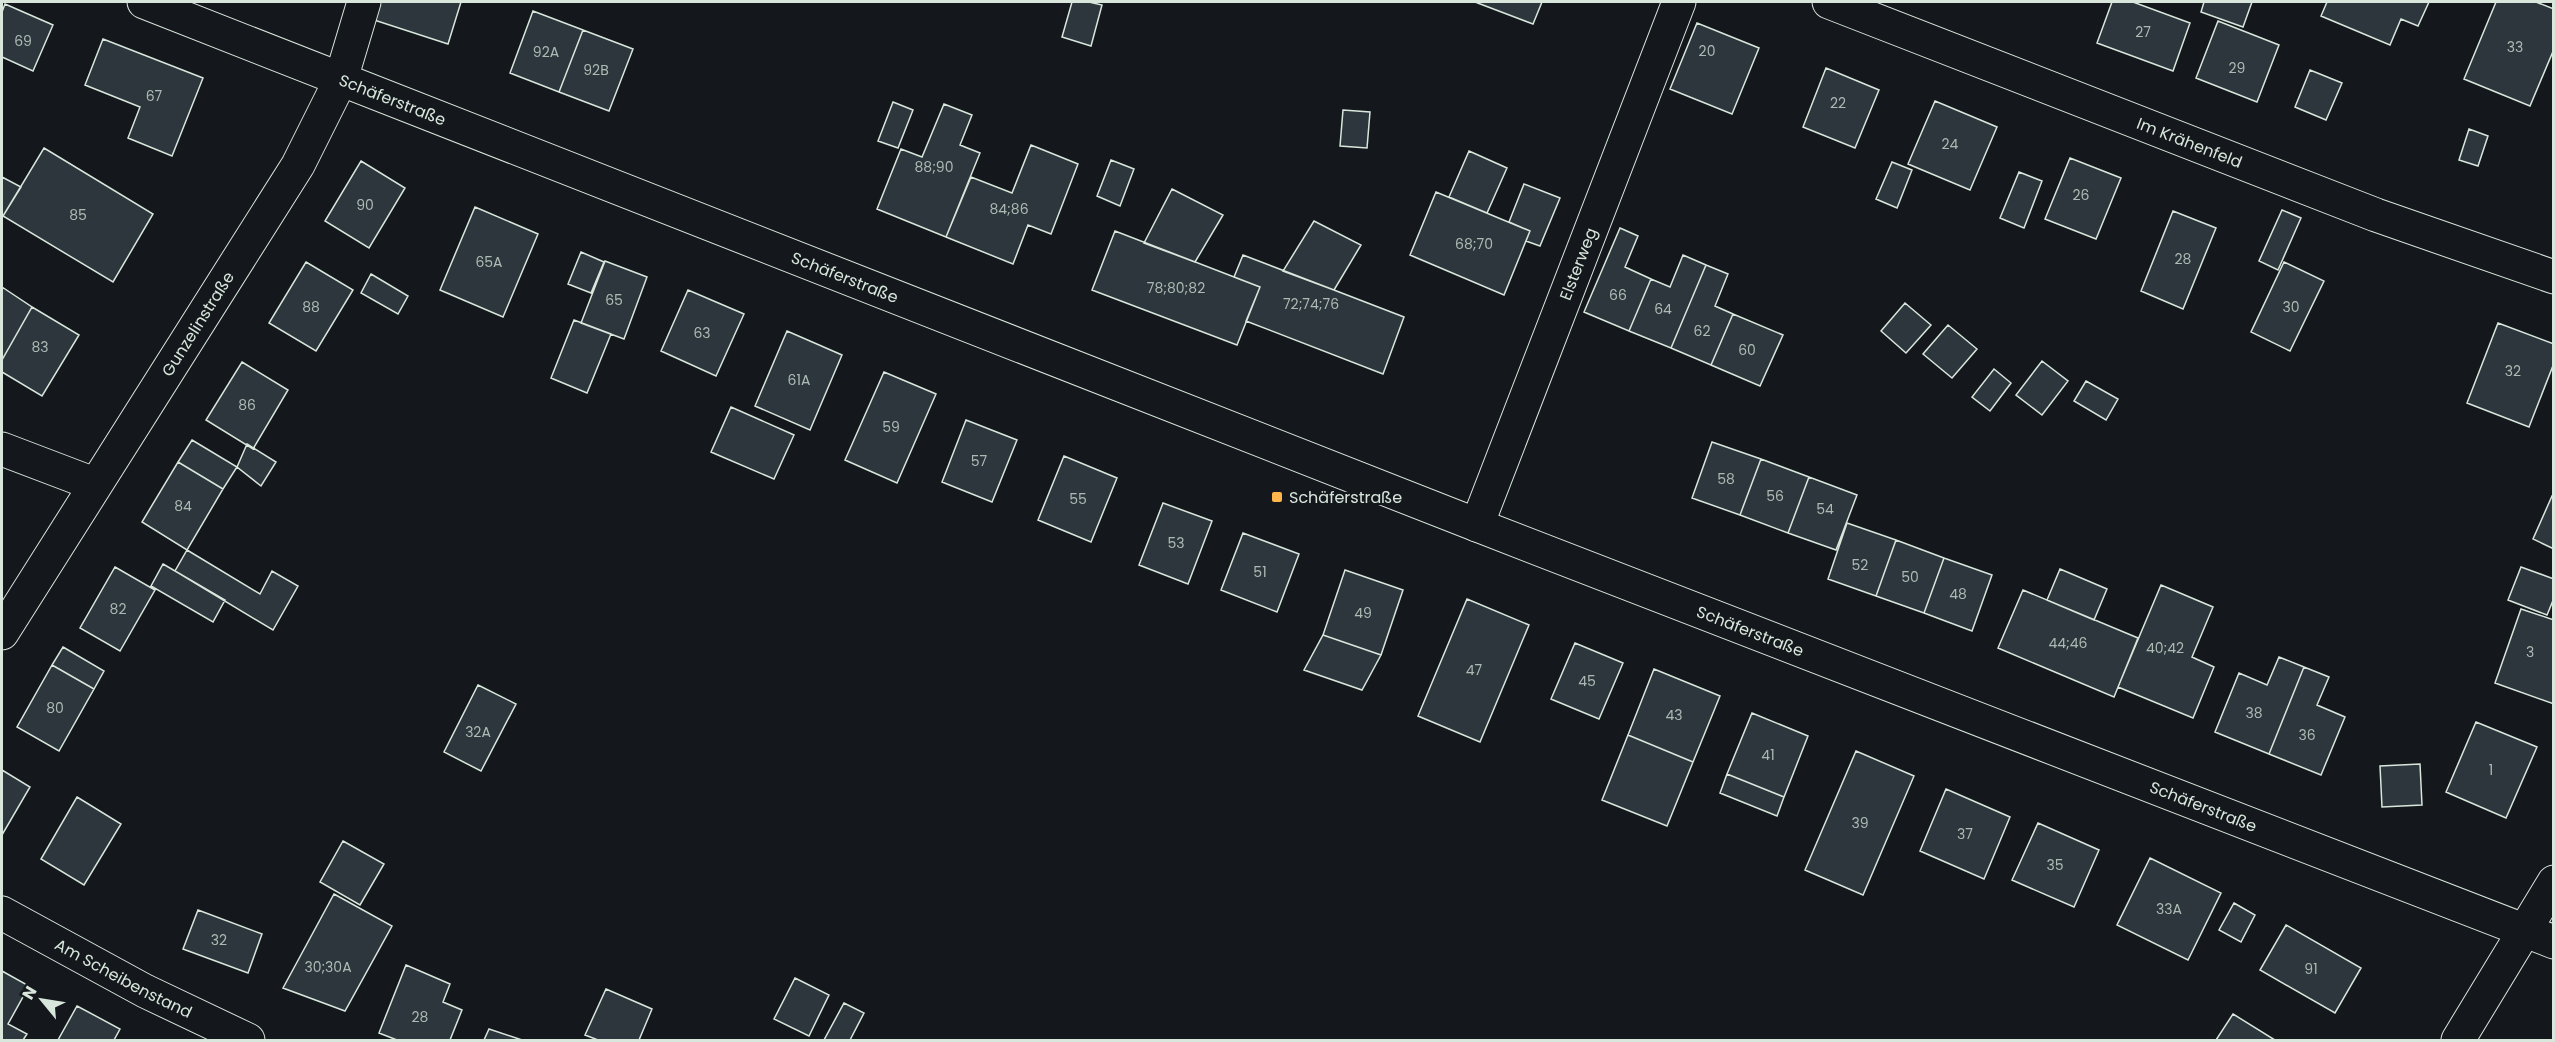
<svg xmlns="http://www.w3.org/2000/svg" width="2555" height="1042" font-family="Poppins,sans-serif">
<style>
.building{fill:#2c363c;stroke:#d8e6dc;stroke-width:1.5}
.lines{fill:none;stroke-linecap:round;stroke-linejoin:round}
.minor-casing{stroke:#d8e6dc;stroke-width:35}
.minor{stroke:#14181c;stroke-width:33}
.poi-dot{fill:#ffb74d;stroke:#14181c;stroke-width:2}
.labels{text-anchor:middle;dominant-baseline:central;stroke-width:4.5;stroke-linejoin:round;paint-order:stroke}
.number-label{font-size:14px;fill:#adbab4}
.street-label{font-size:16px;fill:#d8e6dc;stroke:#14181c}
.poi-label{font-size:16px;fill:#d8e6dc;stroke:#14181c;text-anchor:start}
</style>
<rect width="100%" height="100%" fill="#14181c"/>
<!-- building -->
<path class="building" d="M373,2H461L448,44L368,18Z
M1072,2H1089L1102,5L1091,46L1062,37Z
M1475,2H1542L1533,24Z
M2112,2H2133L2190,23L2173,71L2097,43Z
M2204,2H2252L2243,27L2201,12Z
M2327,2H2429L2418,26L2401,19L2390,45L2321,16Z
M2496,2H2536L2554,9V49L2530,106L2464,79Z
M5,4L53,25L33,71L2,57V12Z
M533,11L583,30L559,92L510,73Z
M2218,21L2279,45L2257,102L2196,78Z
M1697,23L1759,48L1732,114L1670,89Z
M583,30L633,49L609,111L559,92Z
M103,39L203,78L172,156L128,138L140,107L85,85Z
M1826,68L1879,90L1855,148L1803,127Z
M2310,70L2342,83L2326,120L2295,107Z
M1935,101L1997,127L1970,190L1908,164Z
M893,102L913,110L898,148L878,141Z
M944,104L972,115L960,145L980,153L946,237L877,209L901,149L922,157Z
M1343,110L1370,112L1367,148L1340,146Z
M2469,129L2488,136L2478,166L2459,160Z
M1031,145L1078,164L1051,234L1028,225L1013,264L946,237L971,177L1012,193Z
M44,148L153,214L113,282L3,216Z
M1469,151L1507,168L1487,213L1449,197Z
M2070,158L2121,178L2096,239L2045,219Z
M1111,160L1134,169L1120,206L1097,196Z
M361,161L405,188L369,248L325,221Z
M1892,162L1912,170L1897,208L1876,199Z
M2019,172L2042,181L2024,228L2000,218Z
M2,177L21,187L3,216L2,215Z
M1524,184L1560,198L1540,246L1526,241L1530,231L1509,222Z
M1172,189L1223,215L1195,262L1144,243Z
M1436,192L1530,231L1504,295L1410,255Z
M475,207L538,234L503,317L440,290Z
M2282,210L2301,218L2278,270L2259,261Z
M2173,211L2216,228L2183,309L2141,291Z
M1314,221L1361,245L1334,290L1283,271Z
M1620,228L1638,236L1625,267L1651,279L1629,331L1584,312Z
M1115,231L1260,287L1237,345L1092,290Z
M581,252L604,262L591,293L568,284Z
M1243,255L1404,317L1383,374L1246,321L1260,287L1234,277Z
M1683,255L1706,265L1671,348L1629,331L1651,279L1670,287Z
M605,261L647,277L624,339L581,323Z
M306,262L353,290L316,351L269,323Z
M2284,262L2324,281L2290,351L2251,332Z
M1706,265L1728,274L1715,306L1733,314L1711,365L1671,348Z
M371,274L408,296L398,314L361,293Z
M2,287L32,307L2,360Z
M688,290L744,314L716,376L661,351Z
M1905,303L1931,325L1906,353L1881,331Z
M32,307L79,335L42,396L2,372V360Z
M1733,314L1783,335L1760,386L1711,365Z
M574,320L611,334L587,393L551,378Z
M2498,323L2554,344V363L2529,427L2467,403Z
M1948,325L1977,349L1952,378L1923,354Z
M787,331L842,355L810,430L755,406Z
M2042,361L2068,381L2042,415L2016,395Z
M242,362L288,390L253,449L206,420Z
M1994,369L2011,383L1990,411L1972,397Z
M884,372L936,394L897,483L845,460Z
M2086,381L2118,399L2106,420L2074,401Z
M731,407L794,435L774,479L711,452Z
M966,420L1017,440L992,502L942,482Z
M192,440L237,467L223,489L178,462Z
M1712,442L1761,459L1740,515L1692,498Z
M247,444L276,462L261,486L237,467Z
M1064,456L1117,478L1091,542L1038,520Z
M1761,459L1809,477L1788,533L1740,515Z
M178,462L223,489L187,550L142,522Z
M1809,477L1857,495L1836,550L1788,533Z
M2552,496L2554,497V549L2533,539Z
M1163,503L1212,521L1188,584L1139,565Z
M1847,523L1896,540L1876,596L1828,579Z
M1243,533L1299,554L1277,612L1221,590Z
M1896,540L1944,558L1924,613L1876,596Z
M187,550L260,594L272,571L298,586L273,630L175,571Z
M1944,558L1992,575L1972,631L1924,613Z
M163,564L225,600L213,622L151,586Z
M115,567L155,590L120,651L80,628Z
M2521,567L2554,579V598L2547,615L2508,600Z
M2060,569L2107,589L2094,620L2047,600Z
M1345,570L1403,590L1381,655L1323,635Z
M2161,585L2213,607L2192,657L2214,667L2193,718L2118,687Z
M2023,590L2138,638L2114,697L1998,648Z
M1467,599L1529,625L1480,742L1418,716Z
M2521,609L2554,620V704L2495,683Z
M1323,635L1381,655L1362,690L1304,670Z
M1575,643L1623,663L1599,719L1551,699Z
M63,647L104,671L94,689L52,665Z
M2279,657L2304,667L2269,754L2215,732L2239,673L2267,685Z
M52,665L94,689L59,751L17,727Z
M2304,667L2329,677L2317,705L2345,717L2321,775L2269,754Z
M1654,669L1720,696L1693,762L1628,735Z
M478,685L516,704L481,771L444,752Z
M1752,713L1808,736L1784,797L1727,774Z
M2476,722L2537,747L2506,818L2446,792Z
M1628,735L1693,762L1667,826L1602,800Z
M1856,751L1914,776L1863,895L1805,870Z
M2420,764L2422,805L2382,807L2380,766Z
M2,770L30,787L2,835Z
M1727,774L1784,797L1777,816L1720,793Z
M1946,789L2010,817L1984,879L1920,851Z
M77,797L121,824L84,885L41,859Z
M2038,823L2099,850L2074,907L2012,880Z
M343,841L384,864L360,905L320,882Z
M2150,858L2221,893L2188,960L2117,925Z
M334,894L392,926L345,1011L283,988Z
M2234,903L2255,915L2241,942L2219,930Z
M198,910L262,934L248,973L183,949Z
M2286,925L2361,968L2335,1013L2260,970Z
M406,965L450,984L443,1002L462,1010L450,1040H397L379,1033Z
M2,971L29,986L8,1024L27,1034L23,1040H2Z
M795,978L829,995L809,1036L774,1019Z
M606,989L652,1009L639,1040H598L585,1035Z
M844,1003L864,1013L850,1040H824Z
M77,1006L120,1029L114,1040H58Z
M2233,1014L2275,1040H2216Z
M489,1029L522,1040H484Z"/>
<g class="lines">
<defs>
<g id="minor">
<path id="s1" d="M144,2L1477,525L2554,942"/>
<path id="s2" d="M1829,2L2376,215L2554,277"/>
<path d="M2,449L94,484"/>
<path id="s3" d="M1477,525L1679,2"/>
<path id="s4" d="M2,633L298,165L341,79L364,2"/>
<path id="s5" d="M2,913L145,991L248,1040"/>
<path d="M2458,1040L2554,882"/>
</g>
</defs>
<!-- minor casing -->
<use href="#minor" class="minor-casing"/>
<!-- minor -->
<use href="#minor" class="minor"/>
</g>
<!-- markers -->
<rect class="poi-dot" x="1271" y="491" width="12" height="12" rx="3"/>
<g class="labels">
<!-- number labels -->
<g class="number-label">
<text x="2143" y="32">27</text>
<text x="23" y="41">69</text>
<text x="2515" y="47">33</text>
<text x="1707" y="51">20</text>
<text x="546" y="52">92A</text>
<text x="2237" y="68">29</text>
<text x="596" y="70">92B</text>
<text x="154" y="96">67</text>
<text x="1838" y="103">22</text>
<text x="1950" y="144">24</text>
<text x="934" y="167">88;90</text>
<text x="2081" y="195">26</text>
<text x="365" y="205">90</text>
<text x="1009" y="209">84;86</text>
<text x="78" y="215">85</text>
<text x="1474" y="244">68;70</text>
<text x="2183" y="259">28</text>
<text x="489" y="262">65A</text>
<text x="1176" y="288">78;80;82</text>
<text x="1618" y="295">66</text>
<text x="614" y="300">65</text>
<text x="1311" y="304">72;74;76</text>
<text x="311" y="307">88</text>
<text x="2291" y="307">30</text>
<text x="1663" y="309">64</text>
<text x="1702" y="331">62</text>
<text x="702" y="333">63</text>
<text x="40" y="347">83</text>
<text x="1747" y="350">60</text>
<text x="2513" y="371">32</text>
<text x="799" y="380">61A</text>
<text x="247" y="405">86</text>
<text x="891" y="427">59</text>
<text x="979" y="461">57</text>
<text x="1726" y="479">58</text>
<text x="1775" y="496">56</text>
<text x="1078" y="499">55</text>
<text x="183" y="506">84</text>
<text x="1825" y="509">54</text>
<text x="1176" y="543">53</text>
<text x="1860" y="565">52</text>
<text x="1260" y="572">51</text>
<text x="1910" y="577">50</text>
<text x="1958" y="594">48</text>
<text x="118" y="609">82</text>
<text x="1363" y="613">49</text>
<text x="2068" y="643">44;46</text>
<text x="2165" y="648">40;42</text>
<text x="2530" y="652">3</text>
<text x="1474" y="670">47</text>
<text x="1587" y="681">45</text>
<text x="55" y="708">80</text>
<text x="2254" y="713">38</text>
<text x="1674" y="715">43</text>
<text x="478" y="732">32A</text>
<text x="2307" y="735">36</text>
<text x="1768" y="755">41</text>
<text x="2491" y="770">1</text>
<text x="1860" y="823">39</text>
<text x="1965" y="834">37</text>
<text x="2055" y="865">35</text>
<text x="2169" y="909">33A</text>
<text x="219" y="940">32</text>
<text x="328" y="967">30;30A</text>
<text x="2311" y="969">91</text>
<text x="420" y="1017">28</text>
</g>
<!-- street labels -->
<g class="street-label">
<text stroke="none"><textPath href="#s1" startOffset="267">Schäferstraße</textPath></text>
<text stroke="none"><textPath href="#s2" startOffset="387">Im Krähenfeld</textPath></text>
<text stroke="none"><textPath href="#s3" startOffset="280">Elsterweg</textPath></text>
<text stroke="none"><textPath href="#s1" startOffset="753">Schäferstraße</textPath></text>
<text stroke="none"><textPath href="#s4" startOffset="366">Gunzelinstraße</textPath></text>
<text stroke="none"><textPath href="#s1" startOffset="1725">Schäferstraße</textPath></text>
<text stroke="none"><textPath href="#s1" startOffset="2211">Schäferstraße</textPath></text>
<text stroke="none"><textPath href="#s5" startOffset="138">Am Scheibenstand</textPath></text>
</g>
<!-- poi labels -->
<g class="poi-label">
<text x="1289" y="497">Schäferstraße</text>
</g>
</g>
<!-- border -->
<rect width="2555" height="1042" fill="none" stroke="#d8e6dc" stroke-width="6"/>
<!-- north arrow -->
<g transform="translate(42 1000) rotate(300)" stroke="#14181c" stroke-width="4.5" paint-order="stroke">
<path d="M0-4.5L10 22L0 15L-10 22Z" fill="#d8e6dc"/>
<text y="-9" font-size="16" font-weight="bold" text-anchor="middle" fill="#d8e6dc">N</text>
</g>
</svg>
